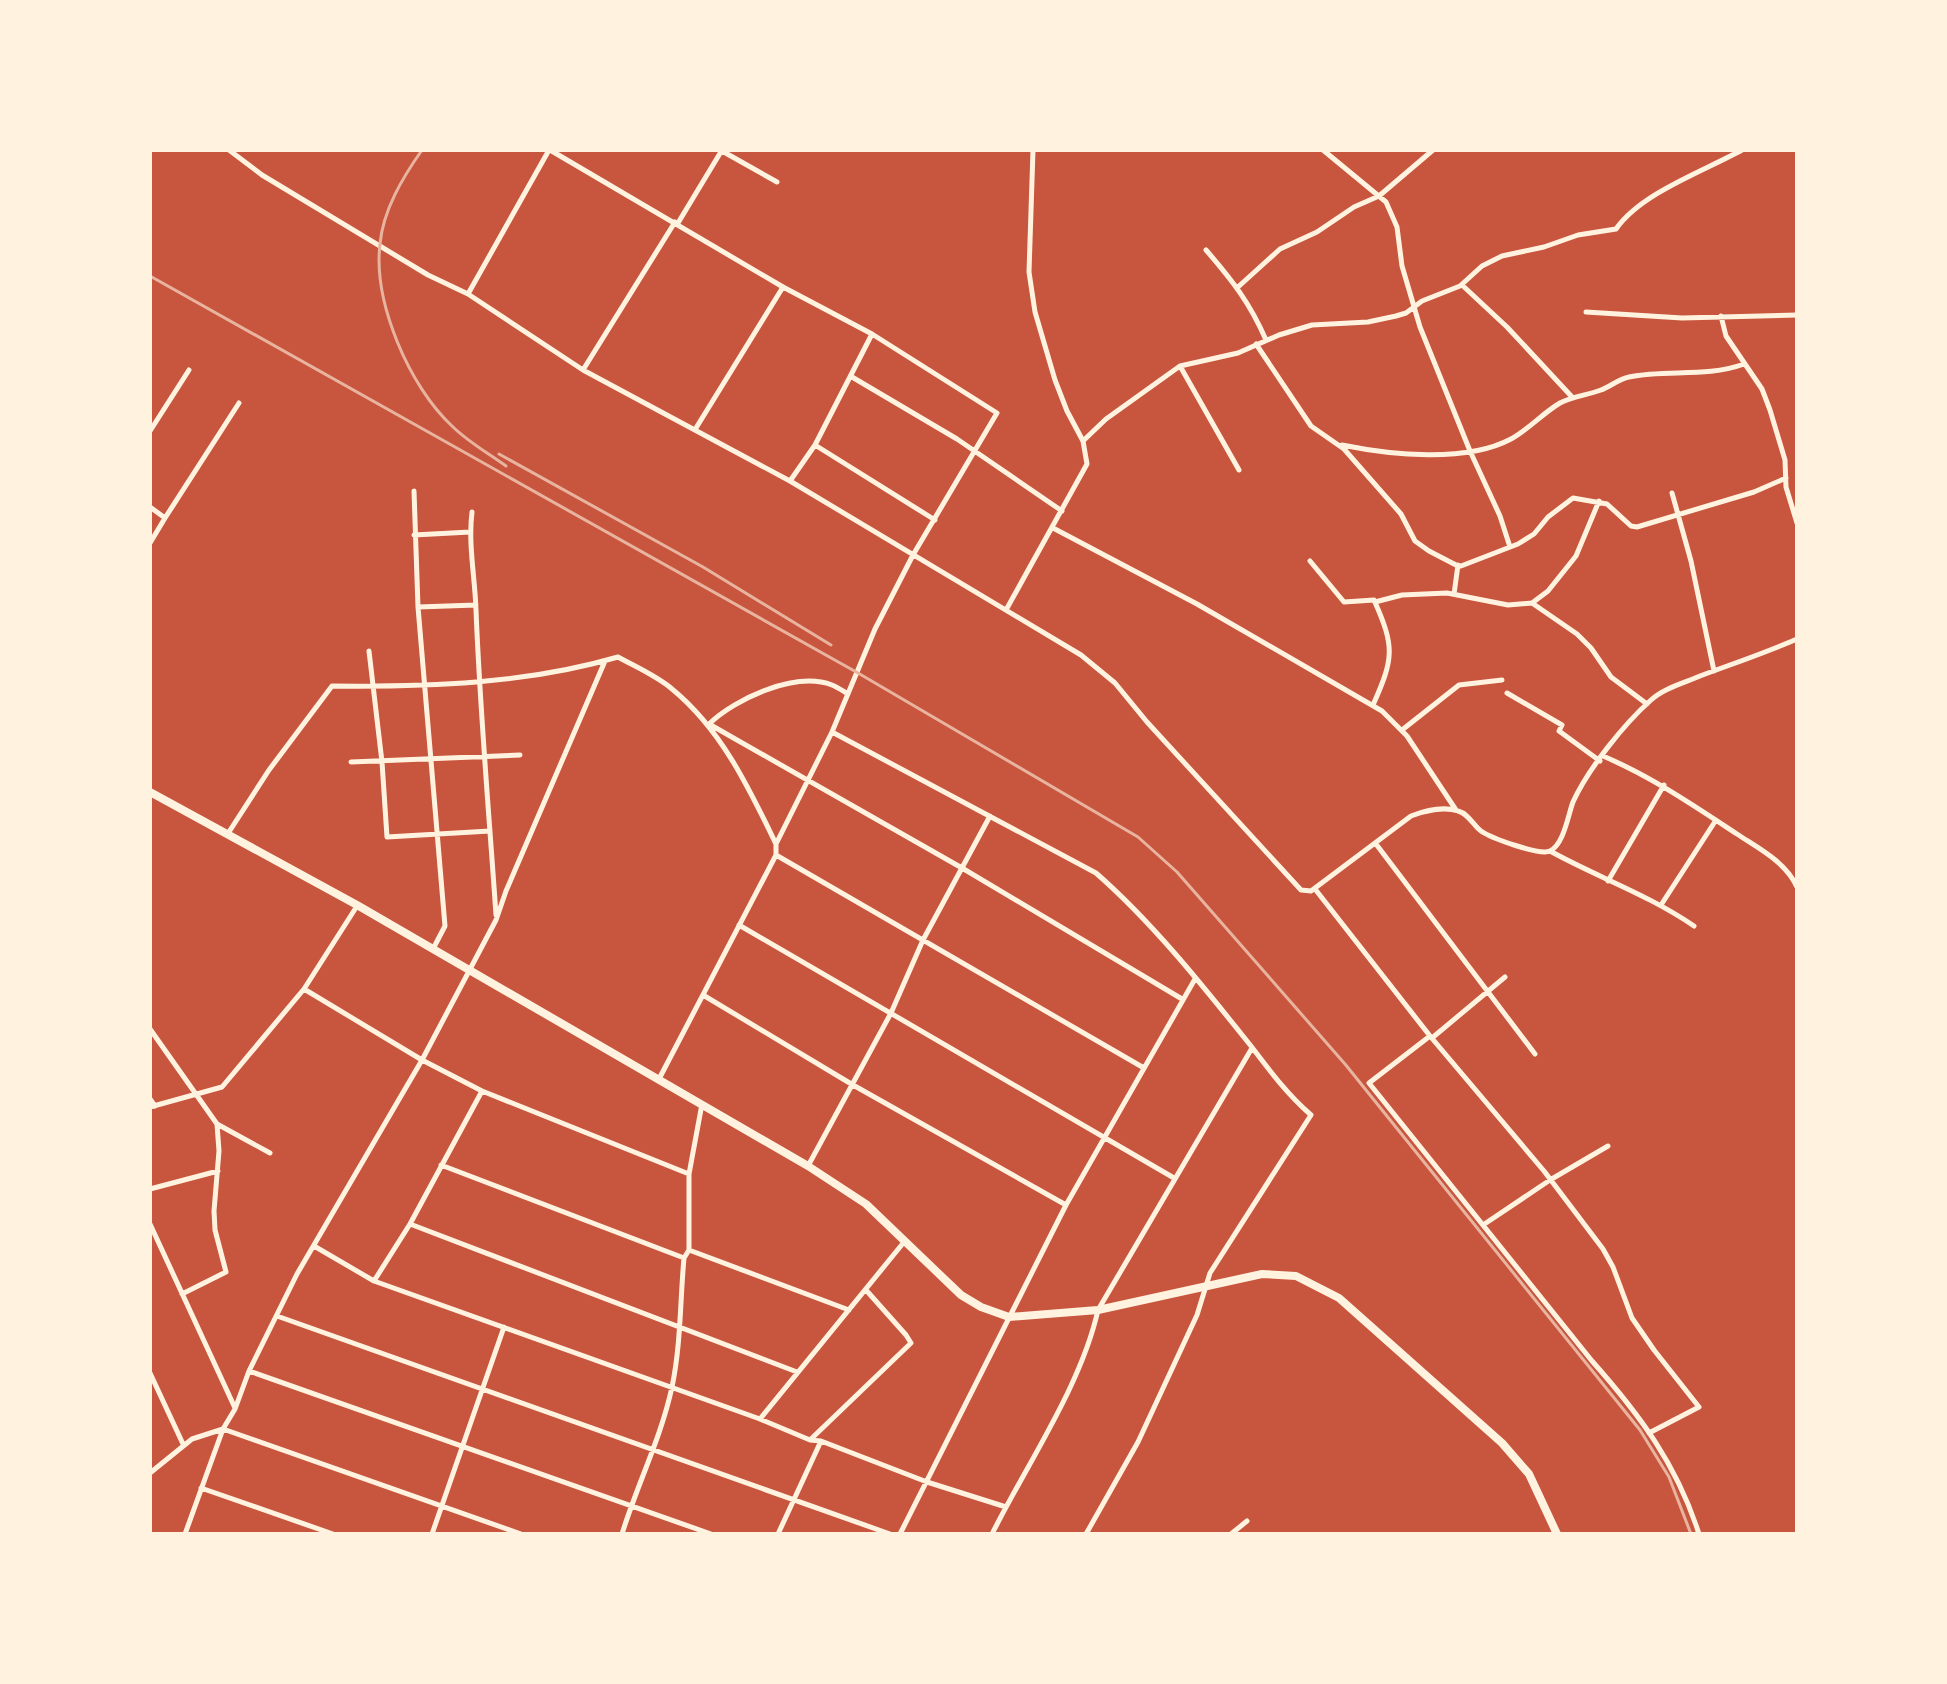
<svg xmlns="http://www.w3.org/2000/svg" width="1947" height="1684" font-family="Lato,sans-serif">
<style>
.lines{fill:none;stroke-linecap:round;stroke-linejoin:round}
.minor{stroke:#fff3e0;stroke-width:5}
.trunk{stroke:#fff3e0;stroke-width:8}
.rail{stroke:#e9b49f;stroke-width:3}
</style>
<rect width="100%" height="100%" fill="#c8553d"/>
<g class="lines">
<!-- minor -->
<path class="minor" d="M229,150L262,175L428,275L468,294L583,370L790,481L1081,655L1115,683L1147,722L1301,890L1311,891L1411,816C1424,811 1444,806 1458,811C1469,814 1473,825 1481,831C1491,838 1540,856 1550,851C1564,844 1568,815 1573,802C1588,769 1624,724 1651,700C1664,688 1684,683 1700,676C1732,664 1765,653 1797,639
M550,150L783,287L872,334L815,445L790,481
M1323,150L1386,202L1397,227L1402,266L1420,327L1470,451L1500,516L1510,547
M722,151L777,182
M678,223L722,150
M1206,250C1232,280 1250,303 1266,340
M1462,285L1507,327L1573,398
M1238,287L1280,249L1317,232L1354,207L1379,196L1433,150
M468,294L549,150
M1586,312L1682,318L1797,315
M1721,316L1726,336L1762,389L1770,410L1785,460L1786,487L1797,523
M1256,344L1311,426L1344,449L1401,514L1415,541L1429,551L1456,565L1461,566L1518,544L1534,534L1548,517L1573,498L1607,504L1631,526L1637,527L1754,492L1786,478
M1180,366L1239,470
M583,370L675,222
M852,377L957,439L1062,511
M696,428L783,287
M150,431L189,370
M1083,441L1106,419L1180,366L1238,353L1279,335L1312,325L1368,322L1396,316L1406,313L1422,301L1460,286L1482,266L1502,256L1544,247L1578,235L1616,229C1641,193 1704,171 1742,150
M815,445L935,520
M1342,445C1391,455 1466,463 1511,439C1529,429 1543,413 1560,403C1573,396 1588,395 1601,390C1611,386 1619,379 1629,377C1667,369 1706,378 1744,364
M414,491L418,607L445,926L433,949
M1672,493L1691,561L1714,671
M150,507L165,518L239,403
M472,512C468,545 475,577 476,610C480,712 489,813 496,915
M1053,528L1197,604L1382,711L1407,736L1456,810
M414,535L470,532
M150,543L165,518
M1310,561L1344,602L1374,600C1395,647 1394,658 1373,705
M1454,594L1458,565
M1375,602L1402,595L1447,593L1508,605L1532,603L1548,591L1576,556L1599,501
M1532,603L1577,634L1591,648L1611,677L1647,704
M418,607L476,605
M1006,610L1087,464L1083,441L1067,411L1055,380L1035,312L1029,272L1033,150
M369,651L382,762L387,837L490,831
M1507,693L1562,725L1559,731L1600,761
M848,694C843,691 837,687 832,685C795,671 735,699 709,724L962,868L1182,999
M1402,730L1459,685L1502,680
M832,732L1096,873C1153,923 1203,986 1251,1046C1270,1071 1287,1094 1311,1115L1210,1273L1197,1315L1138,1442L1086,1534
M1603,756C1652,777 1693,805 1737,834C1758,848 1786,862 1797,887
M351,762L520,755
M227,835L269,770L332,686C428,687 526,684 618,657C636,667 657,676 672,689C721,729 749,788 776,844
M1376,844L1535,1054
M1550,851C1597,877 1649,895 1694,926
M776,855L1144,1068
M1608,881L1664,785
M1315,889L1430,1036L1369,1083L1592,1361C1640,1415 1677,1465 1699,1534
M1661,905L1716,820
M739,925L1174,1178
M304,989L422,1060L482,1091L689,1174
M703,995L853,1085L1066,1205
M150,1029L217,1124L270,1153
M1430,1036L1544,1171L1603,1249L1613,1267L1632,1318L1654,1350L1699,1407L1649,1433
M1432,1038L1505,977
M659,1079L776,855V844L832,732L875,629L913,555L997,413L872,334
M150,1099L155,1106
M150,1107L222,1087L304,989L357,906
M441,1165L684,1258
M808,1166L891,1013L923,940L990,816
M150,1189L218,1171
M150,1224L235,1408
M410,1224L797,1372
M1483,1225L1550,1180L1608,1146
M314,1246L374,1281L760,1419L810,1440L821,1441L927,1482L1006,1507
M689,1250L849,1310
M374,1281L410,1224L482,1091
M182,1294L226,1272L215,1230L214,1211L219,1151L217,1124
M277,1316L890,1534
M249,1371L711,1534
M150,1373L183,1444
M760,1419L904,1242
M811,1439L911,1343L906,1335L866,1290
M150,1473L192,1439L223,1429L521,1534
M201,1488L333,1534
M185,1534L223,1429L235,1409L249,1371L297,1274L422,1060L496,920L506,891L605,661
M432,1534L504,1327
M622,1534C637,1485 661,1438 672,1387C681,1344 680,1301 684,1258L689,1250V1174L702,1104
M778,1534L821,1441
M900,1534L1066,1205L1195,979
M992,1534C1027,1464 1081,1386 1098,1310L1252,1048
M1231,1534L1247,1521"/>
<!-- trunk -->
<path class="trunk" d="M150,792L357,905L808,1166L866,1204L961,1295L981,1307L1009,1317L1098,1310L1262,1274L1296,1276L1339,1298L1502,1443L1529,1474L1557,1534"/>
<!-- rail -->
<path class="rail" d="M422,150C403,177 383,210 380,244C373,302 409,386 452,426C468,442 488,453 506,466
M150,276L858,673L1138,837L1177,872L1345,1064L1640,1430L1669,1477L1691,1534
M499,454L703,567L831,645"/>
</g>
<!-- border -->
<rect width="1947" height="1684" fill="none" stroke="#fff3e0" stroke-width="304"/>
</svg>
